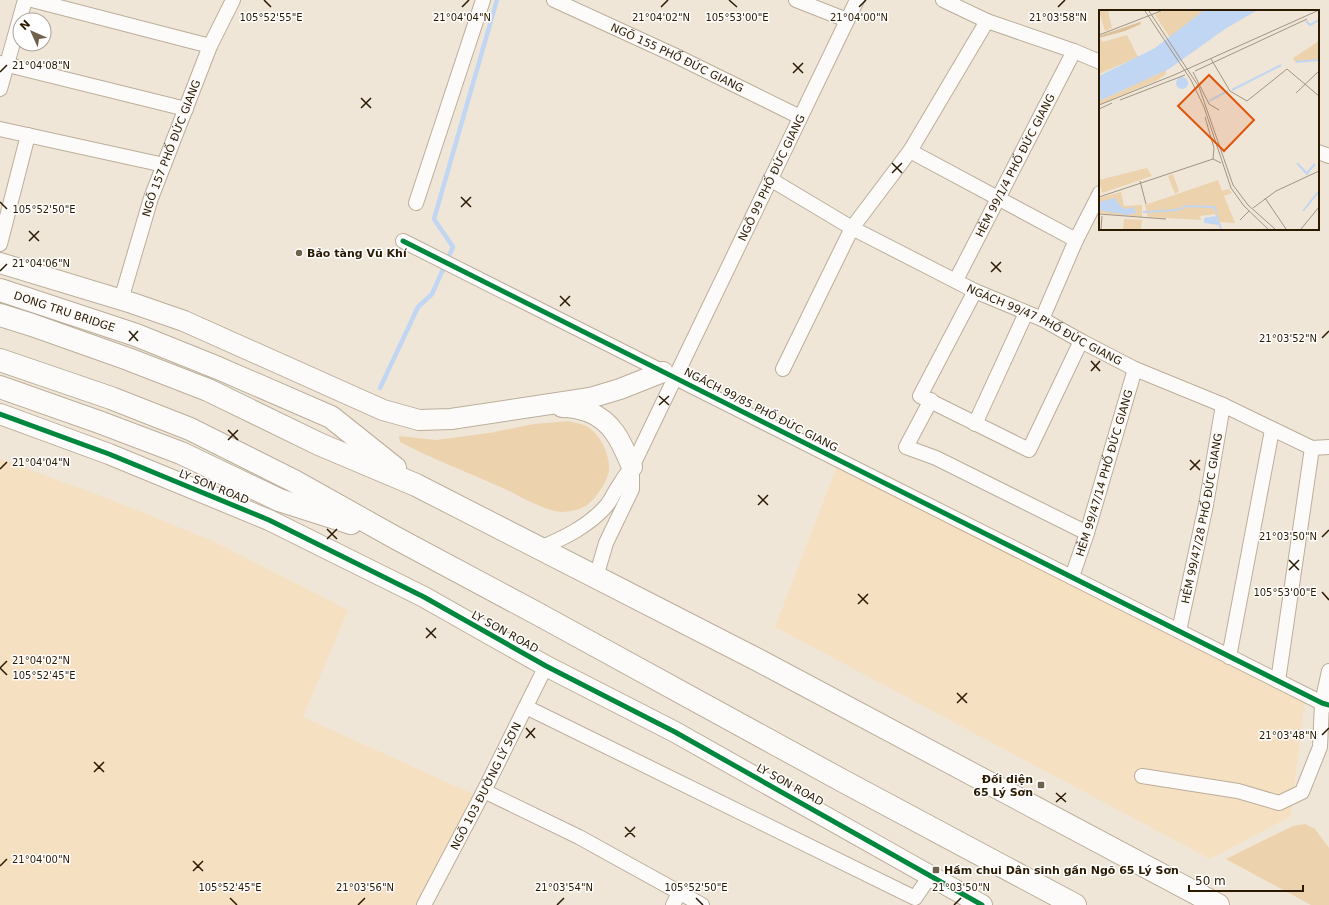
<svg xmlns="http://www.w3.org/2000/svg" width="1329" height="905" font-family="'DejaVu Sans',sans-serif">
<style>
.built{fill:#f6e0c2}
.green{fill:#ecd2ad}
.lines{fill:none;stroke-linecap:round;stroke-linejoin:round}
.stream{stroke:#c1d6f2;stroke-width:4.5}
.street-casing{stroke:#bbae9a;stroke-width:16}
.secondary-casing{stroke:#bbae9a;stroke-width:22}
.highway-casing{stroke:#bbae9a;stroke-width:24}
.street{stroke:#fdfbf9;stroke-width:14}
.secondary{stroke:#fdfbf9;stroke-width:20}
.highway{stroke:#fdfbf9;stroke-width:22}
.cycleway-casing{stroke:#fff;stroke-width:8}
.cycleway{stroke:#00873e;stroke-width:5}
.ticks{fill:none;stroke:#2b1a00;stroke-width:1.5}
.poi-dot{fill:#70614c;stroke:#fff;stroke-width:1.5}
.labels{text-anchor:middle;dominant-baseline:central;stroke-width:3;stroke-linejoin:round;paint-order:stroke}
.street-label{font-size:11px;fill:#2b1a00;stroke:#fff}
.poi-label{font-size:11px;font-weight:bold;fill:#2b1a00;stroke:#fff;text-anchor:start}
.inset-river{fill:none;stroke:#c1d6f2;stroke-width:2}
.inset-road{fill:none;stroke:#a19482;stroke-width:1}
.view{fill:#df560b;fill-opacity:0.15;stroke:#df560b;stroke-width:2}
.inset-edge{fill:none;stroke:#2b1a00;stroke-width:2}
.ticks-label{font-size:10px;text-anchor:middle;fill:#2b1a00;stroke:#fff;stroke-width:3;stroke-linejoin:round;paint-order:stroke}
</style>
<rect width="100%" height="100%" fill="#f0e6d8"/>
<!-- built -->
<path class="built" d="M0,459L104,497L213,541L348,610L303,717L473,794L417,905H0Z
M839,461L1305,698L1291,816L1210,859L775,627Z"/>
<!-- green -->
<path class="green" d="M569,421C574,423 581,423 586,426C599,433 609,452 609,467C610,478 596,499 587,505C580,510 569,512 561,512C545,511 520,496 505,489C470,473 434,460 400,442L399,436L436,440L489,433L534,424Z
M1305,824L1315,829L1329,848V905H1311L1226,859L1293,826Z"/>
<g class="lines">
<!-- stream -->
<path class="stream" d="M380,388L418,307L432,294L453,247L434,219L497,0"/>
<defs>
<g id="street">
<path d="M32,0L210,46"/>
<path id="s1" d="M554,0L674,55L800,117"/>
<path d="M796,0L847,20"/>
<path d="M943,0L987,21L1074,51L1100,62"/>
<path d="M0,63L186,109"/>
<path d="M0,89L25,0"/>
<path d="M0,129L164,165"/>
<path d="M910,151L1076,240"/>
<path d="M1318,152L1329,156"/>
<path id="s2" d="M770,179L852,228L975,291L1042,319L1081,341L1135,369L1223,405L1312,448L1329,447"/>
<path d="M416,203L483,0"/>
<path d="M403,241L1322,703L1329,705"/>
<path d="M0,244L28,135"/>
<path id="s3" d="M956,280L1074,51"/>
<path d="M975,291L920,396L1029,450L1081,341"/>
<path id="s4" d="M121,300L151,198L210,46L233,0"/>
<path d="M1042,319L1076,240L1100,193"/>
<path d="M783,369L852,228L910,151L987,21"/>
<path d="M931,400L906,447L936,458L1087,533"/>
<path d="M975,424L1026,313"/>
<path id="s5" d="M540,548C564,538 589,526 607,505C611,500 614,493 618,487C622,480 627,473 632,467L857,0"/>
<path d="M596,577L606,543L632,489V467"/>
<path id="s6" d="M1072,577L1087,533L1135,369"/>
<path id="s7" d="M1179,631L1206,505L1223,405"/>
<path d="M1229,657L1272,430"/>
<path d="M1278,681L1312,448"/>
<path d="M526,707L915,898L930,876"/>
<path d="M1142,776L1238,791L1279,803L1302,792L1320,747L1322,703L1329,671"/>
<path d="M484,791L579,837L702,905"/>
<path id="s8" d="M424,905L484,791L546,666"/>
<path d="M673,905L679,893"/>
</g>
<path id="secondary" d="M0,263L132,303L184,321L383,410L419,420L451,419L590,398L620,389L663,372
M562,407C571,407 581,409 589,412C614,422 622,444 632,467
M0,414L109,454L269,520L424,597L546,666L675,732L982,905"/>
<g id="highway">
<path id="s9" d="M0,290L136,335L218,368L331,417L395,468"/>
<path d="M0,315L32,325L128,359L208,390L319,444L416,485L758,660L1218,905"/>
<path d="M0,360L111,398L190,429L294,481L394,537L538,614L843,781L1075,905"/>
<path d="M0,387L99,422L181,453L279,500L351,523"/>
</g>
</defs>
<!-- street casing -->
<use href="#street" class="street-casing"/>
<!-- secondary casing -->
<use href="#secondary" class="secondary-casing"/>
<!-- highway casing -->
<use href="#highway" class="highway-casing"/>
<!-- street -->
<use href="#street" class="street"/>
<!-- secondary -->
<use href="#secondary" class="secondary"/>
<!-- highway -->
<use href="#highway" class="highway"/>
<defs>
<path id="cycleway" d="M403,241L1322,703L1329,705
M0,414L109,454L269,520L424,597L546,666L675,732L982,905"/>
</defs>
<!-- cycleway casing -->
<use href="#cycleway" class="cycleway-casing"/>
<!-- cycleway -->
<use href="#cycleway" class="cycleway"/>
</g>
<!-- ticks -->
<path class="ticks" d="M264,0L271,7M729,0L737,7M462,7L469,0M661,7L668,0M859,7L866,0M1058,7L1065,0M793,63L803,73M0,72L7,65M793,73L803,63M361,98L371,108M361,108L371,98M892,163L902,173M892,173L902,163M461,197L471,207M0,202L7,209M461,207L471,197M29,231L39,241M29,241L39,231M991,262L1001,272M0,271L7,264M991,272L1001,262M560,296L570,306M560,306L570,296M129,331L138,341M1322,338L1329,331M129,341L138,331M1091,361L1100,371M1091,371L1100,361M659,396L669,405M659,405L669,396M228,430L238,440M228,440L238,430M1190,460L1200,470M0,469L7,462M1190,470L1200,460M758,495L768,505M758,505L768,495M327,529L337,539M1322,537L1329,530M327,539L337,529M1289,560L1299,570M1289,570L1299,560M1322,592L1329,600M858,594L868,604M858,604L868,594M426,628L436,638M426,638L436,628M0,668L7,675M0,668L7,661M957,693L967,703M957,703L967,693M526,728L535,738M1322,735L1329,728M526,738L535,728M94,762L104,772M94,772L104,762M1056,793L1066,802M1056,802L1066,793M625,827L635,837M625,837L635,827M193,861L203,871M0,866L7,859M193,871L203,861M230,898L237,905M696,898L703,905M358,905L365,898M557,905L564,898M954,905L961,898"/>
<!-- markers -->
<g class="poi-dot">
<circle cx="299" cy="253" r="4"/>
<rect x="1037" y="781" width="8" height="8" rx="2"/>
<rect x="932" y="866" width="8" height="8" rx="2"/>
</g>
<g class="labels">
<!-- street labels -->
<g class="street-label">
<text stroke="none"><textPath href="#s1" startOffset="136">NGÕ 155 PHỐ ĐỨC GIANG</textPath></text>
<text stroke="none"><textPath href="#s4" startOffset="160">NGÕ 157 PHỐ ĐỨC GIANG</textPath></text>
<text stroke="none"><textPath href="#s3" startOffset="129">HẺM 99/1/4 PHỐ ĐỨC GIANG</textPath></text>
<text stroke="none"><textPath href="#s5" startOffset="447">NGÕ 99 PHỐ ĐỨC GIANG</textPath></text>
<text stroke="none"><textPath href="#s9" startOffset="68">DONG TRU BRIDGE</textPath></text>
<text stroke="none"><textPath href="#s2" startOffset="311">NGÁCH 99/47 PHỐ ĐỨC GIANG</textPath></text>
<text transform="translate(761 410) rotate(27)">NGÁCH 99/85 PHỐ ĐỨC GIANG</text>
<text stroke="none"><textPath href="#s6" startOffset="109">HẺM 99/47/14 PHỐ ĐỨC GIANG</textPath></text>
<text transform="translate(214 487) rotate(22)">LY SON ROAD</text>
<text stroke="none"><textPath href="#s7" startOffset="115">HẺM 99/47/28 PHỐ ĐỨC GIANG</textPath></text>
<text transform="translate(505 632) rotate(29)">LY SON ROAD</text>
<text transform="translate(790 785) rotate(29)">LY SON ROAD</text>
<text stroke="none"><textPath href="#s8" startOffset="134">NGÕ 103 ĐƯỜNG LÝ SƠN</textPath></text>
</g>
<!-- poi labels -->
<g class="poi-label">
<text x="307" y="253">Bảo tàng Vũ Khí</text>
<text x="1033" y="779" text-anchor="end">Đối diện<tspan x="1033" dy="13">65 Lý Sơn</tspan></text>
<text x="944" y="870">Hầm chui Dân sinh gần Ngõ 65 Lý Sơn</text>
</g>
</g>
<!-- overview -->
<g transform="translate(1099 10)">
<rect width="220" height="220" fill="#f0e6d8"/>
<path d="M0,1H9L13,18L6,21ZM64,1H104L71,28L56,5ZM28,25L39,47L0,64V28L4,32ZM220,31V50L196,52L194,48ZM67,60V64L59,70L0,95V91L7,88ZM48,158L53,166L3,183L0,170ZM74,164L80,181L76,184L69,166ZM119,170L123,181L130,179L133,183L125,186L136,213L119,212L117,204L101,206L102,210L50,207L48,205L46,195ZM22,182L25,196L43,195V207L0,203V188ZM25,209L43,210L42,219H46H24Z" fill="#ecd2ad"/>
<path d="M41,12L42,14L26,21L0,28V26Z" fill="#dbc099"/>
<path d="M104,1H157L126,19L70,59L0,91V66L56,38ZM77 73a6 6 0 1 1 12 0a6 6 0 1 1-12 0ZM16,188L22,197L28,199L35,197L37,203L28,205L0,200V192ZM116,206L120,215L105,213V208Z" fill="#c1d6f2"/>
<path class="inset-river" d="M207,11L211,15L220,10M197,52L220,50M133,80L182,55M110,91L129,81M198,153L209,165M207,164L216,154M204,201L220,181M44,202L78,200L88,196L115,197L118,202M117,204L122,219"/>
<path class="inset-road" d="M46,1L92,70L105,97M50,1L100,77L134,175L149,195L176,219M0,25L62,1M112,49L131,81L148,91L188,59L220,86M96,61L208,9M94,62L110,94L120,100M197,83L220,61M21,90L86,65M0,95L75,65L218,1M105,97L132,178L145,196L169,219M0,99L13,93M106,107L115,138L114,149L122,153M41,171L47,194M0,187L114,149M166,188L187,219M154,198L177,181L220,161M0,204L67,209M141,210L150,201M2,219L3,206M202,219L220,197"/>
<path class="view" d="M110,65L155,110L125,141L79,96Z"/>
<rect width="220" height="220" class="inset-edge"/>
</g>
<g class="ticks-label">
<text x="271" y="21">105°52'55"E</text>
<text x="462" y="21">21°04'04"N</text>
<text x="661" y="21">21°04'02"N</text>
<text x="737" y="21">105°53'00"E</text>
<text x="1058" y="21">21°03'58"N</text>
<text x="859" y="21">21°04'00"N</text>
<text x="41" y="69">21°04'08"N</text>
<text x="44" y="213">105°52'50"E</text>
<text x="41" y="267">21°04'06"N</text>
<text x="1288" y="342">21°03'52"N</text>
<text x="41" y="466">21°04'04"N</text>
<text x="1288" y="540">21°03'50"N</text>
<text x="1285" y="596">105°53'00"E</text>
<text x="41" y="664">21°04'02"N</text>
<text x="44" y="679">105°52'45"E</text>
<text x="1288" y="739">21°03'48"N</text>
<text x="41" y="863">21°04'00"N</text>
<text x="365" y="891">21°03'56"N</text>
<text x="564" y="891">21°03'54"N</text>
<text x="961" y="891">21°03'50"N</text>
<text x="230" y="891">105°52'45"E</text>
<text x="696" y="891">105°52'50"E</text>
</g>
<!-- north arrow -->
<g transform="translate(32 32) rotate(315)"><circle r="19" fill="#ffffff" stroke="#aaa399"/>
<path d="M0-3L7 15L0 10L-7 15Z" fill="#70614c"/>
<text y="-6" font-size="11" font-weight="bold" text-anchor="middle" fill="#2b1a00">N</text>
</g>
<!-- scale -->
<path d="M1189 885v6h114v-6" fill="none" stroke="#2b1a00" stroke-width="2"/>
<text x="1195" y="885" font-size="12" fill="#2b1a00" stroke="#ffffff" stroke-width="3" paint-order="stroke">50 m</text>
</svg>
